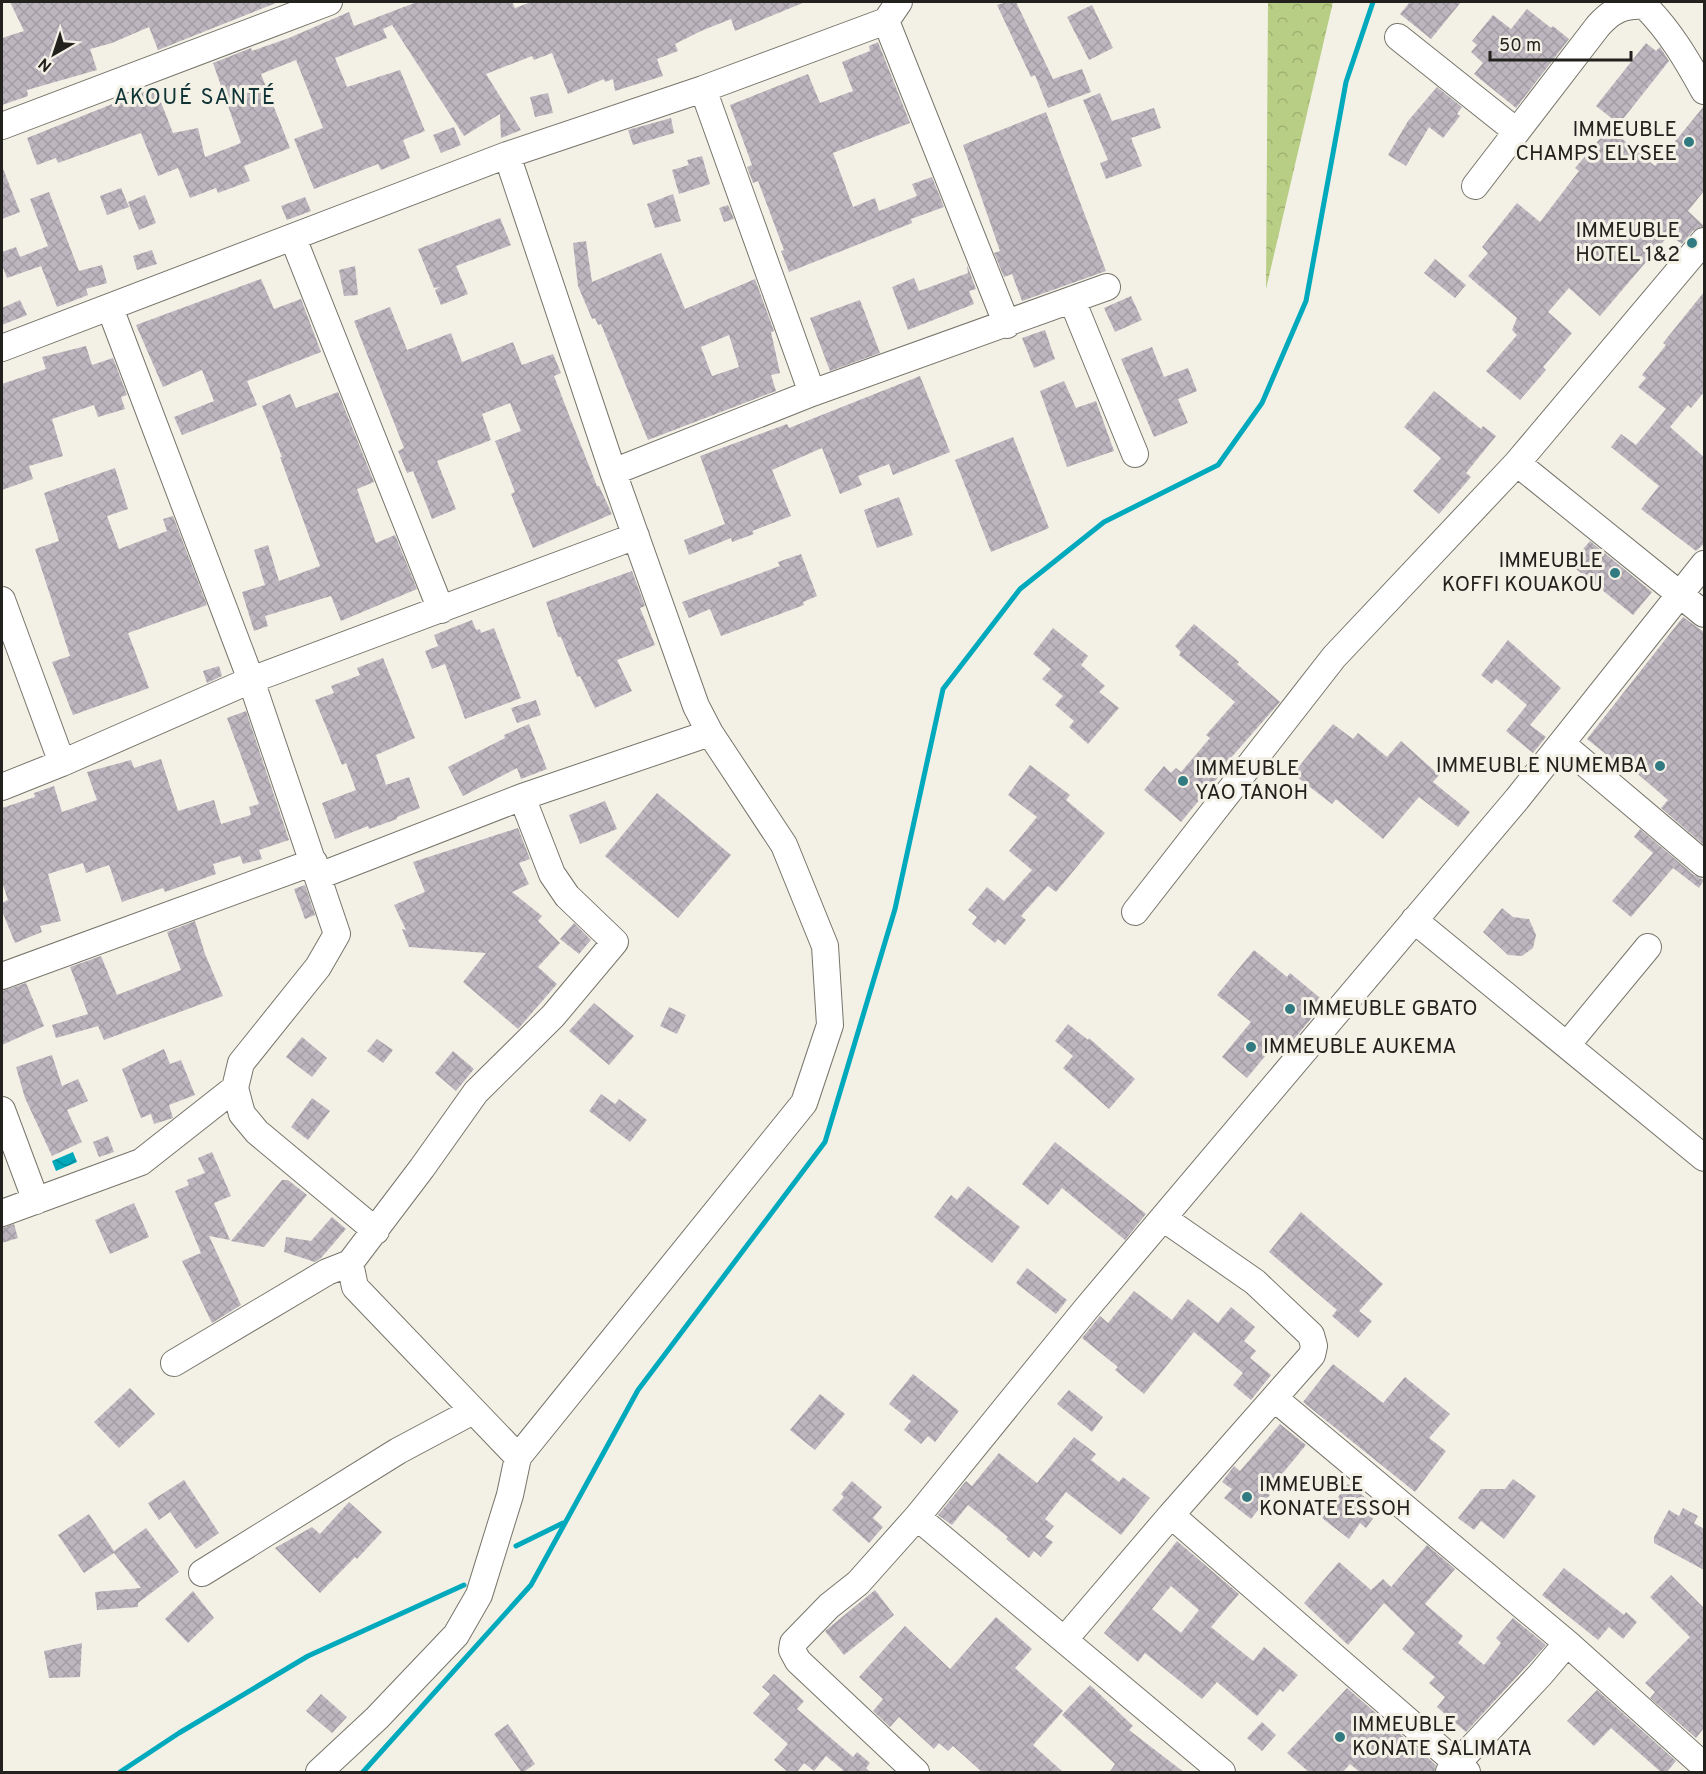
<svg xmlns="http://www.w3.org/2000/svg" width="1706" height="1774" font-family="Overpass,sans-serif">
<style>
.forest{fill:url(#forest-crowns)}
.water{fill:url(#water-waves)}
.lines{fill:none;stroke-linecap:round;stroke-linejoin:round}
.stream{stroke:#00a9bc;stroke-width:5}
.building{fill:url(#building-cross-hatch);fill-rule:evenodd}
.minor-casing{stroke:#77756b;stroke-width:28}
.minor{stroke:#fff;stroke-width:26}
.poi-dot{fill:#327a81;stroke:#f3f1e6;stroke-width:2}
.labels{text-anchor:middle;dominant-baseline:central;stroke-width:6;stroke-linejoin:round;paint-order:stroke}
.poi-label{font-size:21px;fill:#22211d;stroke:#f3f1e6;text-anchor:start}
.neighbourhood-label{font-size:22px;letter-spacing:1.5px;fill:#103336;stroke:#f3f1e6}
</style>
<defs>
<pattern id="forest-crowns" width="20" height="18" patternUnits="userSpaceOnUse" patternTransform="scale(1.5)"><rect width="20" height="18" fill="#b9ce85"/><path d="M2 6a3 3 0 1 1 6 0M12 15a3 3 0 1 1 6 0" fill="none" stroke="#9fb172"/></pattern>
<pattern id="water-waves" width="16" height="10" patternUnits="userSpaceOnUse" patternTransform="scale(1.5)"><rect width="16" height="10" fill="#00a9bc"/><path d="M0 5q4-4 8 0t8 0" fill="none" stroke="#028998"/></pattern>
<pattern id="building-cross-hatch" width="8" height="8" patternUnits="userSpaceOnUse" patternTransform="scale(1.5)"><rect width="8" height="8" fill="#bdb6bf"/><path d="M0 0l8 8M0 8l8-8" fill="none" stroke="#a29ca4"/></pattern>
</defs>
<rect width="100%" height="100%" fill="#f3f1e6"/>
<!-- forest -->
<path class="forest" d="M1268,2H1333L1266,289Z"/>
<!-- water -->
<path class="water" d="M73,1152L77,1162L56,1171L52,1161Z"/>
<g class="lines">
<!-- stream -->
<path class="stream" d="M516,1546L563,1523
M120,1772L179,1733L308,1656L464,1585
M363,1772L531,1585L638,1390L825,1142L895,909L943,689L1020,589L1104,522L1218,465L1262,403L1306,301L1346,82L1373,2"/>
</g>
<!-- building -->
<path class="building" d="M10,2H276V3L158,50L149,27L112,43L90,49L97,70L27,90L28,96L2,105V38L24,31Z
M417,2H512L515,8L531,2H805L735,31L731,19L701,31L675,44L678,51L657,59L663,76L615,91L613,79L605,82L604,79L568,94L552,53L534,60L532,56L486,74L521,130L501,138L500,114L464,136L392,25L383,29L387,38L335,58L347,87L400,70L425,131L403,140L410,158L381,170L378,164L314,189L294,139L323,128L296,60L261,74L290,148L244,166L250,181L218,193L216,188L190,198L178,168L158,176L141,133L58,163L56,158L37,165L27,138L155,87L173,133L198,128L205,157L241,143L213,63L251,48L252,51L289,38L349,12L354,26Z
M1006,2H1016L1053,79L1082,69L1091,92L1048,108L1035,75L1031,77L997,5Z
M1410,2H1461L1431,39L1400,14Z
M1092,5L1113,48L1089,60L1067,17Z
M1527,9L1551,28L1553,26L1569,39L1516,108L1474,74L1483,63L1471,52L1477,45L1472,41L1493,15L1511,29Z
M878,42L910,123L833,153L853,207L875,198L879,211L917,196L912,184L932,177L944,207L911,219L912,223L789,272L781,251L784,250L758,181L753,183L747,167L752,165L730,105L808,74L820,103L853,91L842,62L870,51L869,46Z
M1646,43L1656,51L1660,47L1669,61L1619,124L1596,106Z
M1437,87L1462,107L1457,114L1460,116L1443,138L1429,127L1406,166L1388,155L1408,121Z
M548,93L553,113L535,117L530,97Z
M1100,93L1112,121L1154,108L1161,128L1131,138L1142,166L1106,179L1100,163L1108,160L1083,100Z
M1704,106V191L1688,211L1704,226L1693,231L1682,244L1669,235L1600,316L1569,288L1548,312L1572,333L1543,367L1546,370L1520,400L1486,371L1517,335L1512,330L1517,318L1468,276L1488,253L1482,247L1517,203L1540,222L1579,171L1575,168L1609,128L1655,166Z
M1046,112L1106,271L1022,301L1012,274L1004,277L994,253L1000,251L963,145Z
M671,118L674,133L633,145L628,130Z
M454,127L461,145L441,153L433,135Z
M702,156L710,184L679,194L672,170L689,165L687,160Z
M2,166L20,212L2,219Z
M121,188L129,207L107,215L100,196Z
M49,192L79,271L102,265L107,283L86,289L88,295L57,307L41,266L7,278L2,265V252L16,247L20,257L48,246L30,199Z
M673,194L681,221L655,228L647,204Z
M145,195L156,223L139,230L128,202Z
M305,197L311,211L287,220L281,206Z
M728,205L734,219L724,222L719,208Z
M500,218L511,245L456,266L468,294L441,305L435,290L440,287L434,288L418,249Z
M586,241L592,282L661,253L685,309L755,279L774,331L771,332L780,373L771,375L776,391L648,440L601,324L598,325L595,318L592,319L578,286L573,243ZM729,335L739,367L712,376L701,347Z
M152,250L157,264L137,270L133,256Z
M1435,259L1466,285L1455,298L1424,273Z
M967,265L976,289L969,291L974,304L908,330L892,287L914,278L919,291L968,273Z
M355,266L358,295L344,296L339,270Z
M261,279L274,309L301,299L321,352L247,381L257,405L182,435L174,417L214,401L202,370L163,387L136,325Z
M1704,292V392L1691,408L1688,405L1670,427L1704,457V544L1696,551L1641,509L1659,486L1611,447L1621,434L1636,445L1666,409L1638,387L1646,378L1642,375L1666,345L1663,343Z
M1131,296L1142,320L1115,332L1104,308Z
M20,300L27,315L2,325V308Z
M860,300L880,353L830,371L810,318Z
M390,307L407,350L451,333L462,362L513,342L522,365L553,354L561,373L554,376L567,410L597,486H599L612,514L533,548L511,494L515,492L495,441L521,431L510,403L482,414L491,440L437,461L456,509L432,519L413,471L407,473L398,451L404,448L354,321Z
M1045,330L1055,359L1034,368L1022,338Z
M86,346L92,365L113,358L127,395L121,397L125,409L98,417L94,405L52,419L63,456L29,466L33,479L2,490V384L46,369L42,357Z
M1152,347L1164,377L1188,368L1197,391L1178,399L1188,423L1154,437L1121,359Z
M920,376L950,452L893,475L889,464L858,476L862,485L840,494L822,448L772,470L791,516L752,531L754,534L732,542L731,538L689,555L684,540L725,524L700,456L787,424L789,428Z
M1064,381L1076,408L1096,401L1114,451L1067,467L1040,391Z
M1434,391L1481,429L1483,426L1496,436L1466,473L1471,477L1439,514L1413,491L1441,458L1404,427Z
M338,392L374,482L357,489L376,543L395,535L417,589L341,621L331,596L265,616L268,626L254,631L242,592L265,585L254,550L268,545L279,581L320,566L280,457H282L262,406L290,394L296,408Z
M1013,437L1049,528L991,552L955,460Z
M115,468L128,509L107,516L119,549L167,531L163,519L173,516L207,605L128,633L149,688L73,715L52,662L70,656L35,549L59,541L44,493Z
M899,497L913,535L877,548L864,510Z
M1590,541L1652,592L1633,615L1570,564Z
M801,554L817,596L803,602L804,605L721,636L710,609L689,618L682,602L780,566L778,562Z
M632,571L645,606L640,608L655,645L617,660L632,691L595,708L580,676L577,677L561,637H558L546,602Z
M1683,617L1704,632V845L1661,808L1668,800L1625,763L1622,767L1587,739Z
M472,620L476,630L480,629L481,633L494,628L521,698L465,719L445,664L432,669L425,651L438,646L434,635Z
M1194,624L1239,662L1237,664L1280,702L1229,760L1231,762L1181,822L1144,790L1164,766L1171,773L1176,768L1181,772L1210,738L1206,735L1235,702L1179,655L1181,652L1175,646Z
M1053,628L1088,656L1081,665L1105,686L1099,692L1119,708L1088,744L1069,727L1074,721L1055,705L1063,696L1042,679L1051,669L1033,654Z
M1508,640L1561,688L1530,725L1546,737L1533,753L1506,731L1527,705L1496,679L1492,684L1481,675Z
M383,658L415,738L376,755L386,785L409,777L420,808L397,817V819L369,829L368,826L335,839L322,803L356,790L346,763L342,765L315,700L334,693L331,686L360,675L357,668Z
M219,666L222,676L207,683L203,671Z
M536,700L541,715L517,723L511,708Z
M246,711L289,840L259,850L262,859L243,864L240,856L213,864L216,874L165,892L163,888L122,902L109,865L86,873L83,863L48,874L61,921L40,926L42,932L15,943L2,911V903L8,900L2,882V808L35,797L34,793L54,786L62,812L97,800L87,772L131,760L134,768L161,759L178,811L214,800L221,824L251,815L249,807L259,804L227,718Z
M529,724L547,769L521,779L517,768L463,796L448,767L505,738L504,735Z
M1333,724L1353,739L1358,733L1387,757L1401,741L1439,775L1433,782L1470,812L1458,827L1419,797L1383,839L1336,799L1332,804L1293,774Z
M1030,765L1070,795L1066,800L1105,833L1056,892L1048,886L1021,916L1026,920L1005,945L998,939L995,943L972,924L977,917L968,910L987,887L1004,901L1032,870L1009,851L1037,817L1008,795Z
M657,793L731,855L678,918L605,856Z
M605,801L617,829L580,844L569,815Z
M518,828L530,859L519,863L529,884L512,892L542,916L538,921L560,943L538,967L557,984L518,1029L463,982L486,953L409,947L402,929L406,930L394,905L425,892L413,862Z
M1640,829L1694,875L1704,880L1699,888L1673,868L1631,917L1612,901L1653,853L1634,837Z
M305,885L315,915L305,919L294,889Z
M1502,908L1513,917L1529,919L1536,935L1533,948L1522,956L1508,955L1483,932Z
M195,921L205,954L223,996L104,1040L98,1026L56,1038L52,1025L88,1014L70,967L101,956L117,995L181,970L167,932Z
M574,923L591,940L579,954L560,939Z
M1254,950L1287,977L1290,973L1325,1002L1290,1044L1281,1037L1247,1078L1222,1057L1251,1022L1217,995Z
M26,983L44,1026L2,1045V991Z
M594,1003L634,1036L609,1065L569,1031Z
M669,1007L686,1015L677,1034L660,1026Z
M1068,1024L1088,1040L1089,1038L1135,1079L1109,1109L1063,1068L1073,1056L1055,1041Z
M302,1037L327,1058L312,1077L286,1057Z
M377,1039L393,1050L383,1063L367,1051Z
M164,1049L170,1064L181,1060L195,1095L169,1105L173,1118L154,1124L151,1114L141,1118L122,1069Z
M453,1051L474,1069L456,1091L435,1073Z
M52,1055L62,1086L78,1079L88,1101L67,1110L82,1142L52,1156L25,1098L16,1067Z
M601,1094L615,1104L619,1099L647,1120L630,1142L589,1111Z
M312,1098L330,1111L308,1140L291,1127Z
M108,1136L114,1152L99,1157L93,1142Z
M1055,1142L1146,1214L1125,1240L1062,1188L1048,1205L1022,1184Z
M212,1152L231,1196L214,1203L230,1240L209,1236L241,1305L212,1323L182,1261L201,1253L175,1191L189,1185L187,1180L205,1173L198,1158Z
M282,1180H288L307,1195L264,1247L231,1241Z
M968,1186L1020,1227L992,1263L934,1217L951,1195L957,1200Z
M134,1203L149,1237L110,1254L95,1220Z
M1301,1212L1383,1284L1359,1311L1372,1321L1358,1338L1332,1316L1337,1310L1269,1252Z
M332,1217L346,1229L321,1258L315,1262L284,1252L286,1237L311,1241Z
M14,1224L18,1238L2,1243V1228Z
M1027,1268L1067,1300L1056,1314L1016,1283Z
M1134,1291L1172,1320L1188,1299L1218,1323L1231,1307L1255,1327L1244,1341L1256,1351L1250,1358L1271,1375L1251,1400L1233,1385L1243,1373L1194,1332L1144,1394L1115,1370L1118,1367L1082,1338L1100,1316L1108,1323Z
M1333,1364L1383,1403L1405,1377L1450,1414L1429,1438L1446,1451L1415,1492L1303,1402Z
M913,1374L959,1411L935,1442L928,1436L921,1444L904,1430L911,1421L889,1404Z
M130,1388L155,1414L119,1448L94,1422Z
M1069,1390L1103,1417L1092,1432L1057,1404Z
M820,1394L845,1414L815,1450L790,1430Z
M1280,1424L1306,1445L1267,1492L1270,1495L1251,1519L1224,1498L1232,1489L1222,1482L1234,1466L1240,1471Z
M1074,1437L1096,1454L1091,1460L1119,1482L1123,1477L1150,1498L1121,1535L1066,1492L1045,1519L1054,1526L1045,1537L1053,1542L1041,1557L1034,1551L1029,1558L1006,1539L1008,1537L968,1505L952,1525L938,1515L966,1481L972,1486L999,1453L1037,1483Z
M1513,1479L1536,1496L1504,1539L1481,1521L1474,1530L1458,1518L1481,1489H1505Z
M184,1480L219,1533L196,1549L170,1512L159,1520L148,1503Z
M852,1481L882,1507L873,1518L883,1527L869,1543L832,1510L844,1497L841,1494Z
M1348,1484L1380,1509L1366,1528L1360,1523L1349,1539L1322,1518Z
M349,1502L382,1532L357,1559L355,1557L320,1593L275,1548L312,1527L320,1534Z
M1683,1508L1698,1516L1694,1523L1704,1529V1570L1654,1543V1537L1669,1510L1679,1516Z
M89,1514L114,1551L146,1528L179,1572L138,1603V1607L97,1610L95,1592L141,1588L114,1553L84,1573L58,1535Z
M1177,1541L1239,1594L1211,1627L1253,1661L1264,1647L1298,1675L1283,1692L1280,1689L1257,1716L1217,1682L1202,1699L1145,1653L1138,1662L1104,1633ZM1171,1586L1199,1610L1181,1633L1152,1609Z
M1427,1545L1455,1569L1425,1604L1463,1636L1458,1643L1484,1665L1501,1643L1496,1638L1513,1618L1546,1645L1466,1732L1437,1707L1445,1697L1429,1683L1435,1677L1402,1649L1415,1633L1384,1603L1348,1645L1304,1603L1339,1562L1371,1590L1383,1579L1391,1587Z
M1564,1568L1624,1615L1626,1612L1637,1622L1623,1639L1609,1627L1598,1640L1542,1595Z
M1671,1575L1704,1608V1728L1696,1738L1650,1698L1655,1692L1645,1683L1690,1637L1650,1597Z
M875,1590L894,1615L844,1655L825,1631Z
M193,1591L214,1618L188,1643L165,1619Z
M996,1617L1032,1649L1015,1668L1063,1711L1033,1745L1064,1773H983L953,1746L948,1751L939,1743L934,1749L899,1717L890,1727L873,1711L883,1699L859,1677L905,1626L950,1669Z
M82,1643L80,1677L49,1678L44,1651Z
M774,1674L804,1701L797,1709L853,1757L857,1752L870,1763L866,1768L871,1773H840L843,1770L826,1756L814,1771L804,1763L796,1773H789L774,1760L788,1744L753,1713L770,1694L762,1687Z
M1090,1685L1133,1726L1129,1730L1185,1773H1109L1115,1764L1062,1715Z
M1347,1688L1436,1765L1434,1773H1361L1350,1764L1342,1773H1310L1287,1753Z
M1597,1690L1676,1761L1666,1773H1662L1611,1728L1594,1746L1567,1721Z
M321,1694L347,1717L332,1733L306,1711Z
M1262,1722L1276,1735L1262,1751L1247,1738Z
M508,1724L535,1764L522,1773L494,1734Z"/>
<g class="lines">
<defs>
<path id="minor" d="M886,21L1007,325
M1398,37L1516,131
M703,89L812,393
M2,126L329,2
M1475,186L1598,26C1611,11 1624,4 1645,6C1670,31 1687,60 1704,91
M293,238L441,610
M1072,300L1135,454
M110,308L251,680L337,934L318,967L241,1063L235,1088L242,1114L257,1132L376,1231
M2,348L507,155L703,89L886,21L899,2
M1517,463L1704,614
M613,472L812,393L1107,287
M2,600L62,763
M1562,744L1704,864
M2,787L62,763L251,680L636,536
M319,876L522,797L710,733
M1135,912L1334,657L1517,463L1704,241
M1414,920L1704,1158
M2,976L314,862
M1567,1045L1648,947
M2,1110L36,1201
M2,1213L141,1162L235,1088
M1163,1218L1255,1282L1311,1335L1314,1346L1312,1355L1171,1515L1467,1772
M174,1363L327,1272L350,1263
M1274,1398L1567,1643L1540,1675L1449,1772
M518,1457L355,1287L350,1263L422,1168L476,1092L553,1016L615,942L567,896L552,874L522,797
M917,1517L1222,1772
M202,1573L398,1451L473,1411
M1065,1639L1171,1515
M1567,1643L1704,1766
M319,1772L377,1718L456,1635L479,1595L510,1495L518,1457L804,1103L830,1025L825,946L784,845L710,733L696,706L613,472L507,155
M916,1772L798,1661L792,1650L793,1643L829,1606L858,1583L917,1517L1086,1309L1517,799L1704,564"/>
</defs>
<!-- minor casing -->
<use href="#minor" class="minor-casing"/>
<!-- minor -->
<use href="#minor" class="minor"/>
</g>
<!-- markers -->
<g class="poi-dot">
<circle cx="1689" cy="142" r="6"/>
<circle cx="1692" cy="243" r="6"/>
<circle cx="1615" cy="573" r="6"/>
<circle cx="1660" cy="766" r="6"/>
<circle cx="1183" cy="781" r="6"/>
<circle cx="1290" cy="1009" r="6"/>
<circle cx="1251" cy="1047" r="6"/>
<circle cx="1247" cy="1497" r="6"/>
<circle cx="1340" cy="1737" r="6"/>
</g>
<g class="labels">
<!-- poi labels -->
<g class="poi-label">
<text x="1677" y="130" text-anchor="end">IMMEUBLE<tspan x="1677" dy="24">CHAMPS ELYSEE</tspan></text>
<text x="1680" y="231" text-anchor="end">IMMEUBLE<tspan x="1680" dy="24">HOTEL 1&amp;2</tspan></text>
<text x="1603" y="561" text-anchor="end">IMMEUBLE<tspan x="1603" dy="24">KOFFI KOUAKOU</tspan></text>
<text x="1648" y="766" text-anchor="end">IMMEUBLE NUMEMBA</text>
<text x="1195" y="769">IMMEUBLE<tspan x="1195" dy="24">YAO TANOH</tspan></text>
<text x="1302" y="1009">IMMEUBLE GBATO</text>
<text x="1263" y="1047">IMMEUBLE AUKEMA</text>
<text x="1259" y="1485">IMMEUBLE<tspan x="1259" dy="24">KONATE ESSOH</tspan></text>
<text x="1352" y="1725">IMMEUBLE<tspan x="1352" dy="24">KONATE SALIMATA</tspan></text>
</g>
<!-- neighbourhood labels -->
<g class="neighbourhood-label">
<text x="195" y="98">AKOUÉ SANTÉ</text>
</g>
</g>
<!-- border -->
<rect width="1706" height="1774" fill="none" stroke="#22211d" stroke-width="6"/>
<!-- north arrow -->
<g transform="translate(54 54) rotate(219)" stroke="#f3f1e6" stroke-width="4.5" paint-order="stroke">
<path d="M0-4.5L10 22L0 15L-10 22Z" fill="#22211d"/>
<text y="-9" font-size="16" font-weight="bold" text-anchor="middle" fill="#22211d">N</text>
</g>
<!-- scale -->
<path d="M1490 51v9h141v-9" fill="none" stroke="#22211d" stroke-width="3"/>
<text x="1499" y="51" font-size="18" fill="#22211d" stroke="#f3f1e6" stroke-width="4.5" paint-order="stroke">50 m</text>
</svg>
